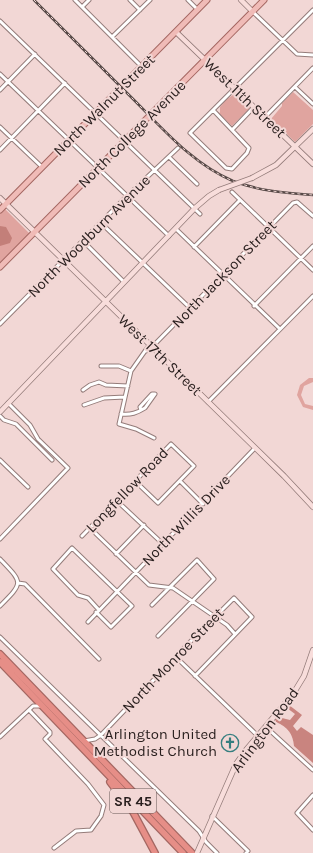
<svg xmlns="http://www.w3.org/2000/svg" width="313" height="853" font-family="Karla,sans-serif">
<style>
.green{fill:#e0a49f}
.forest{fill:#c9847f}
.water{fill:#c37f79}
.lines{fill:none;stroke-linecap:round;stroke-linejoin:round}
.street-casing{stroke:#947c7a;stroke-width:5}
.secondary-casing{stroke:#947c7a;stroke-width:6}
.primary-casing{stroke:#a46762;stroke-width:7}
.highway-casing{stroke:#a46762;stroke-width:8}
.street{stroke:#fff;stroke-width:3}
.secondary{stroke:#f8dddb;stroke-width:4.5}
.primary{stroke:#f0bbb7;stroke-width:5}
.highway{stroke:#e68e87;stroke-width:5.5}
.rail-casing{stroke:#574947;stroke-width:2.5}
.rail{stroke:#f2d7d5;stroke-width:1;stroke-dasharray:3;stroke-linecap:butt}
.secondary-bridge-casing{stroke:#947c7a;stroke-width:6;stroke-linecap:butt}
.secondary-bridge{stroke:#f8dddb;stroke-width:4.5}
.labels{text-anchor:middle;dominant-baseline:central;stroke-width:4;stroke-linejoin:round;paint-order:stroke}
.shield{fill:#f2d7d5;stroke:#655654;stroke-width:1}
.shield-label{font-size:14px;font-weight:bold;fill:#281e1d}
.street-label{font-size:15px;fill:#281e1d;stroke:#f2d7d5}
.poi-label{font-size:15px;fill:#281e1d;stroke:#f2d7d5;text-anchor:end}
</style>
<rect width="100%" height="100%" fill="#f2d7d5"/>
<!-- green -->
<path class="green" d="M234,92L227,99L236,93L250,108L232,126L216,111L220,113V107L224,103L217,109H216Z
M293,92L313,110V124L295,142L271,119L282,106V103Z
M4,208L30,234L0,265V212Z
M309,378H313V382L304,386L301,395L305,404L313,406V410L303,407L297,395L300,385Z"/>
<!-- forest -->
<path class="forest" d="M289,705L302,715L293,726L297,731L301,727L313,735V763L294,746C293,734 288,727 276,722L275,719L278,717L290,720L295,714L287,708Z"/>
<!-- water -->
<path class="water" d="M0,226L6,227L12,238L10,243L0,246Z"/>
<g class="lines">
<defs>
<path id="street" d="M75,0L142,67
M130,0L140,10
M188,0L198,10
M82,7L89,0
M253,12L297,54L313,55
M0,21L200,214
M112,37L150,0
M0,74L169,236
M295,87L313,104
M0,90L35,54
M213,110L249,148L247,153L232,169L226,168L190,133L313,10
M265,117L313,68
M0,127L42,167
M232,130L254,107
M0,150L65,83
M169,157L197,184
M232,192L313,270
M101,223L190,308
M176,229L280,329
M83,241L124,282
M194,247L240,200
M254,306L313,246
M0,324L127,196L178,148
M150,344L131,371L119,424L136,429L154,438
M146,351L153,346L293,203L297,202L313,216
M101,366H119L131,371
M83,390L90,385L99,382L106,385L128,386
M208,402L313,296
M84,405L104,398L125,397
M121,414C131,415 137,413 145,408L155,394H152L140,407L141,410
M0,416L4,420L16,424L52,460
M0,460L28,487
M180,481L203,504
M116,500L163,544
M90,528L149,585L173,588L227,625L235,634
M82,536L171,444L194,466L158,503L135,481
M0,539L68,468L38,439L30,425L8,403
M116,554L144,525
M0,559C23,583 24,582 0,606
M18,583L25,584L99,659
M152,605L197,560L214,579L158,636
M96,612L111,627L132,606L72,548L53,569L78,595L88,598L99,610
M88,622L255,448
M0,637L199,831L206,842L217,853
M176,659L180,661L258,736
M29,710L50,732V734L45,739L88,784L104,805L101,816L91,830L76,831L54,848
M266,727L313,770
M0,737L33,706H42
M84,741L95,739L101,735L165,668L176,659L179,653L234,598L252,617L195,676
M313,795L297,813L313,830
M212,816L248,851L246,853"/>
<path id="secondary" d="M241,0L253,12
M176,32L313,164
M252,178L276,165L313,129
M0,198L284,476L313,507
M0,412L195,208L209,196L219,190
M197,853L236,764L246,750L293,694L304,676L313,650"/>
<path id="primary" d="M0,210L207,0
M0,267L264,0"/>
<path id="highway" d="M0,654L192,853
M0,662L183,853
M110,782L133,812L155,853"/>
</defs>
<!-- street casing -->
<use href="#street" class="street-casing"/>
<!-- secondary casing -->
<use href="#secondary" class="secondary-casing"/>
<!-- primary casing -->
<use href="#primary" class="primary-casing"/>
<!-- highway casing -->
<use href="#highway" class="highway-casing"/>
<!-- street -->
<use href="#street" class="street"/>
<!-- secondary -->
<use href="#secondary" class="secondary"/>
<!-- primary -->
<use href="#primary" class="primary"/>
<!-- highway -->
<use href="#highway" class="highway"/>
<defs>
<path id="rail" d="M34,0C68,34 101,67 135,101C164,130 193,164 233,181C259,191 286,193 313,195"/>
</defs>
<!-- rail casing -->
<use href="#rail" class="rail-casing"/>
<!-- rail -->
<use href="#rail" class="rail"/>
<defs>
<path id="secondary-bridge" d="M219,190L252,178"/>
</defs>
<!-- secondary-bridge casing -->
<use href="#secondary-bridge" class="secondary-bridge-casing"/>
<!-- secondary-bridge -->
<use href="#secondary-bridge" class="secondary-bridge"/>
</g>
<!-- icons -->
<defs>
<symbol id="church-ring" viewBox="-11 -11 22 22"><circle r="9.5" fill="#f2d7d5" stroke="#357e7f" stroke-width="1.5"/><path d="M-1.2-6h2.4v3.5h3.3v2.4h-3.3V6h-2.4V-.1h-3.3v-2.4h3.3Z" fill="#357e7f"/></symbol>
</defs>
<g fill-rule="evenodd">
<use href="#church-ring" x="220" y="733" width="20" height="20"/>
</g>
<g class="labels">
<!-- shield labels -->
<rect class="shield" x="110" y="789" width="46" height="24" rx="3"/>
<g class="shield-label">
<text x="133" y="801">SR 45</text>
</g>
<!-- street labels -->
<g class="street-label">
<text transform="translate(245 98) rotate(44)">West 11th Street</text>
<text transform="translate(104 105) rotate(-45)">North Walnut Street</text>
<text transform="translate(132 134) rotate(-45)">North College Avenue</text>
<text transform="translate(89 236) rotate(-45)">North Woodburn Avenue</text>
<text transform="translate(224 274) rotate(-46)">North Jackson Street</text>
<text transform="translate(160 355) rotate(44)">West 17th Street</text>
<text transform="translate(127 490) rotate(-46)">Longfellow Road</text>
<text transform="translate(186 520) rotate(-46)">North Willis Drive</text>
<text transform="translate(173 660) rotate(-46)">North Monroe Street</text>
<text transform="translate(265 730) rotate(-53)">Arlington Road</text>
</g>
<!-- poi labels -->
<g class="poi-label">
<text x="217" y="734">Arlington United<tspan x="217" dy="17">Methodist Church</tspan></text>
</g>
</g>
</svg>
